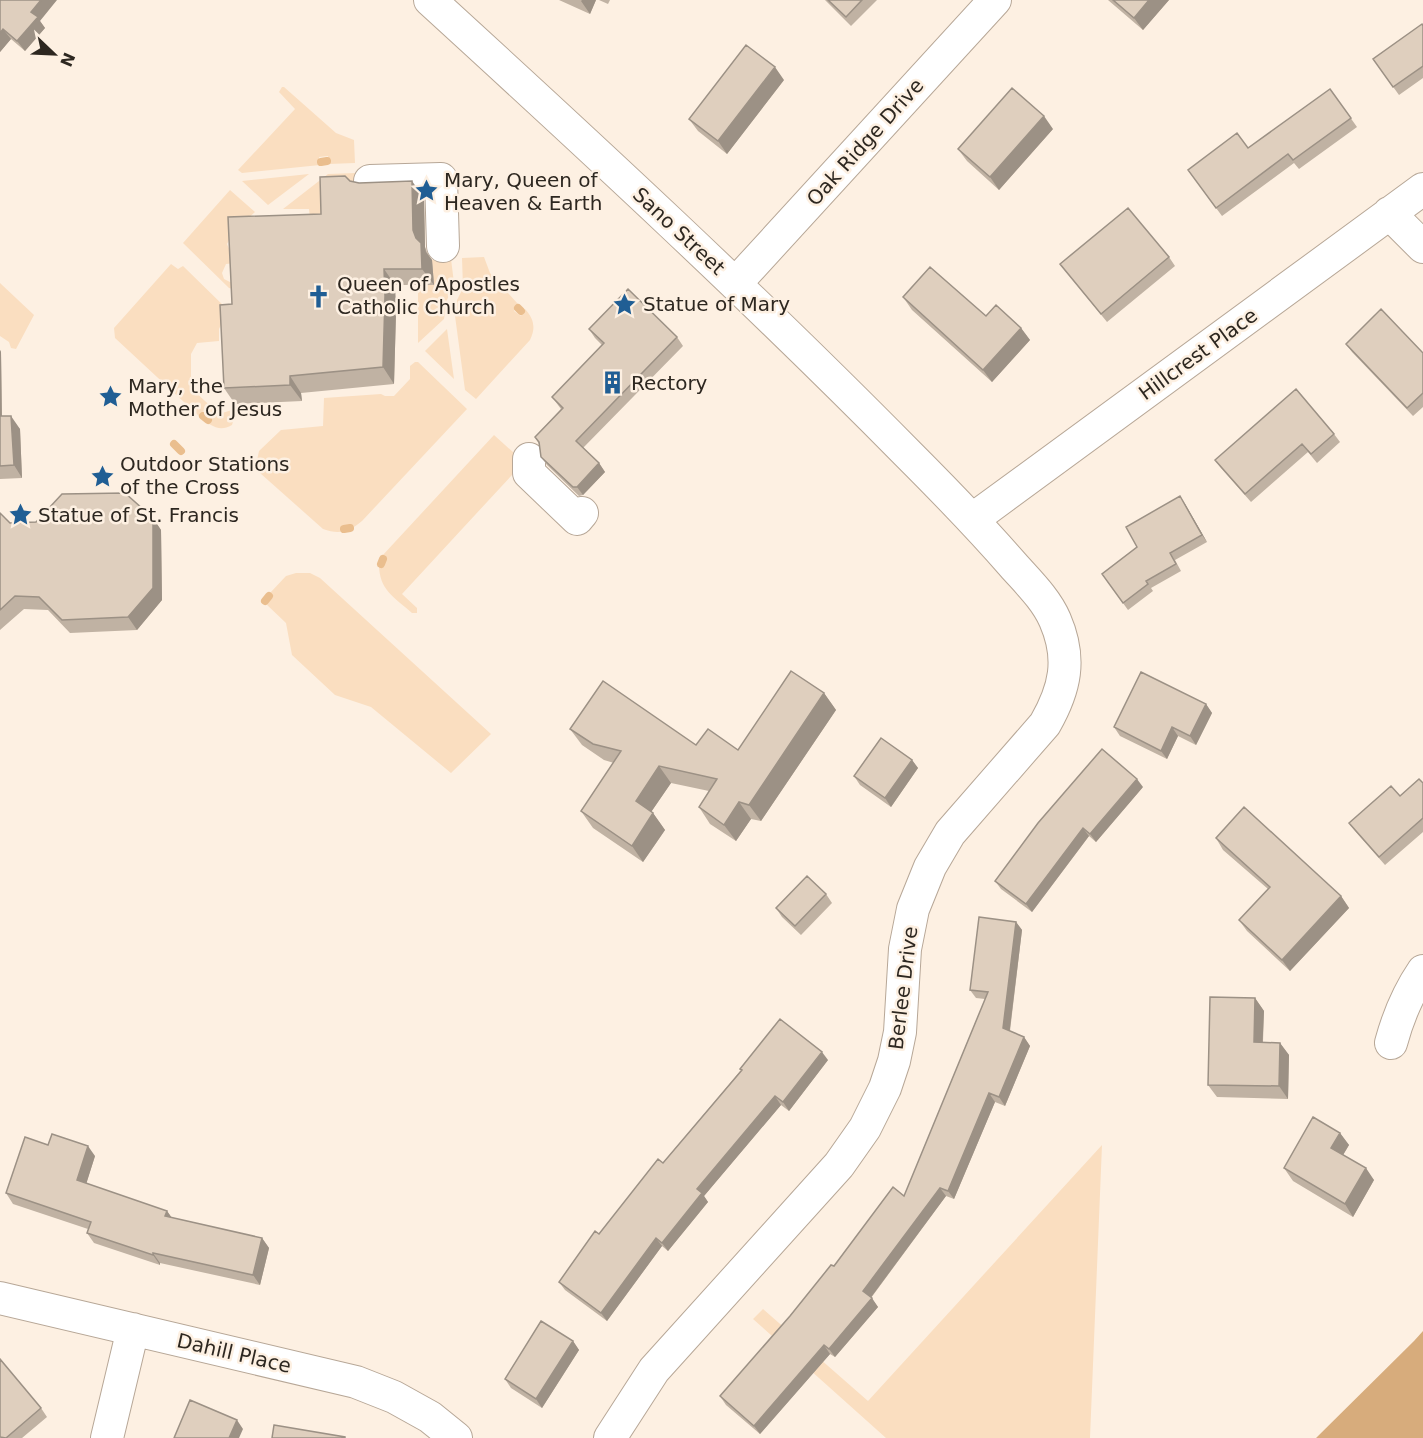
<svg xmlns="http://www.w3.org/2000/svg" width="1423" height="1438" font-family="'DejaVu Sans',sans-serif">
<style>
.green{fill:#fadec0}
.forest{fill:#d7ac7c}
.lines{fill:none;stroke-linecap:round;stroke-linejoin:round}
.stream{stroke:#eabe8e;stroke-width:8}
.street-casing{stroke:#b7a797;stroke-width:34}
.street{stroke:#fff;stroke-width:32}
.wall{fill:#c0b2a3}
.shaded-wall{fill:#9c9185}
.building{fill:#dfcfbe;stroke:#9c9185;stroke-width:1.5}
.labels{text-anchor:middle;dominant-baseline:central;stroke-width:5;stroke-linejoin:round;paint-order:stroke}
.street-label{font-size:20px;fill:#2d2720;stroke:#fdf0e2}
.poi-label{font-size:20px;fill:#2d2720;stroke:#fdf0e2;text-anchor:start}
</style>
<rect width="100%" height="100%" fill="#fdf0e2"/>
<!-- green -->
<path class="green" d="M282,87H284L336,133L354,140L355,163L329,164L328,156L319,157L320,165L242,173L238,170L295,109L279,92Z
M356,173V191L327,226L311,228L309,209H283L328,174Z
M309,174L268,205L242,181Z
M230,190L255,212L234,231L227,244L235,263L226,264L222,273L224,279L230,282L238,279L240,291L229,288L183,243Z
M484,257L490,273L518,304L514,311L521,316L525,309C534,319 536,328 530,340L476,399L465,390L455,316L457,300L463,288L462,258Z
M451,259L454,283L447,300L444,319L418,343V285L432,260Z
M171,264L178,269L183,266L228,310L219,329V341L197,343L191,354V388L219,414L232,410L234,418L232,425C223,430 218,429 209,424L212,420L203,411L199,416L115,338L114,328Z
M0,283L34,315L16,349L11,348L9,342L0,336Z
M447,329L454,379L425,351Z
M415,362H418L467,409L362,521C349,532 339,535 323,529L260,473L256,465L259,451L281,430L323,426L324,398L381,394L385,396H394L410,379V366Z
M494,435L524,462L402,594L417,608V613H412C394,597 379,590 379,564L382,566L386,559L382,556Z
M296,573H310L320,578L491,734L451,773L371,707L335,695L292,655L286,623L265,603L272,596L270,593L286,576Z
M1102,1145L1090,1438H886L753,1319L763,1309L868,1401Z"/>
<!-- forest -->
<path class="forest" d="M1423,1331V1438H1316L1414,1341Z"/>
<g class="lines">
<!-- stream -->
<path class="stream" d="M321,162L327,161
M518,308L521,311
M203,416L208,420
M174,444L181,451
M344,529L350,528
M381,564L383,559
M265,601L269,596"/>
<defs>
<path id="street" d="M430,0C592,148 753,297 907,453C943,489 979,526 1013,565C1028,582 1046,599 1055,620C1072,659 1065,689 1045,724L950,833L930,867L913,909L905,949L900,1032L894,1061L885,1088L865,1128L839,1165L654,1370L610,1438
M370,181L441,179L443,246
M1389,213L1423,247
M735,284L995,0
M529,459V473L577,519L582,513
M973,519L1423,189
M1391,1043C1398,1017 1408,993 1423,971
M0,1298L356,1382L394,1397L430,1417L456,1438
M107,1438L133,1329"/>
</defs>
<!-- street casing -->
<use href="#street" class="street-casing"/>
<!-- street -->
<use href="#street" class="street"/>
</g>
<!-- wall -->
<path class="wall" d="M0,0L40,21L45,28L25,51L11,39L0,52Z
M559,0H596L590,14Z
M599,0H610L608,4Z
M825,0H877L851,26Z
M1108,0H1169L1143,30Z
M1423,26V78L1399,95L1373,59Z
M784,80L727,154L698,131L689,119Z
M1330,89L1357,127L1299,169L1294,163L1222,216L1188,170L1248,148Z
M1053,129L999,190L967,161L958,149Z
M350,181L424,198L425,247L427,252L432,260L434,285H395L396,313L394,384L301,393L302,401L235,404L224,388L232,304L321,214Z
M1169,257L1175,266L1107,322L1060,264Z
M903,297L986,316L1021,328L1030,340L992,382L912,310Z
M589,329L677,337L683,346L583,448L599,463L605,472L583,495L579,496L547,465L541,457L539,444L535,437L561,409L552,397L602,345L595,338Z
M1346,344L1423,353V407L1413,416L1352,352Z
M0,350L1,352L2,416L20,429L22,478L0,479Z
M1334,434L1340,442L1317,463L1308,452L1251,502L1221,468L1215,460Z
M1185,504L1207,542L1175,560L1181,571L1151,588L1153,591L1128,610L1102,574L1137,547Z
M0,513L10,523L153,518L161,530L162,600L137,630L70,633L48,610L24,609L0,630Z
M824,693L836,710L761,821L751,819L736,841L710,824L699,807L709,791L671,783L651,812L653,813L665,830L643,862L593,828L581,811L614,763L604,760L582,745L570,729L696,745L738,750Z
M1206,704L1212,713L1196,745L1178,736L1167,759L1120,736L1114,727Z
M912,760L918,768L891,807L860,785L854,776Z
M1423,783V832L1385,865L1355,831L1349,823Z
M1143,787L1096,842L1089,836L1032,912L1001,889L995,881Z
M1216,838L1341,896L1349,908L1290,971L1247,931L1239,920L1268,889L1223,850Z
M826,894L832,903L801,935L782,917L776,908Z
M1016,922L1022,930L1010,1031L1024,1037L1030,1046L1005,1106L995,1102L954,1199L946,1196L871,1298L878,1307L835,1357L830,1354L760,1434L726,1405L720,1396L834,1266L904,1196L985,999L976,998L970,990Z
M1255,998L1264,1011L1263,1042L1280,1043L1289,1055L1288,1099L1217,1097L1208,1085Z
M828,1060L789,1111L781,1105L704,1196L708,1202L668,1251L662,1246L607,1321L565,1290L559,1282L663,1163L741,1070Z
M1340,1133L1349,1145L1343,1155L1374,1180L1353,1217L1293,1181L1284,1168Z
M48,1145L95,1156L86,1184L167,1211L172,1218L262,1238L269,1248L260,1285L160,1263V1265L94,1243L87,1233L88,1229L13,1204L6,1193Z
M573,1341L579,1350L542,1408L511,1388L505,1379Z
M41,1408L47,1417L22,1438H0Z"/>
<!-- shaded-wall -->
<path class="shaded-wall" d="M41,0H57L40,21L45,28L25,51L17,41L31,12Z
M582,0H596L590,14L581,1Z
M1149,0H1169L1143,30L1134,18Z
M3,29L11,39L0,52V33Z
M775,67L784,80L727,154L718,141Z
M1044,116L1053,129L999,190L990,177Z
M412,181L424,198L425,247L426,252L432,260L434,285L422,269L413,230Z
M384,269L395,285L396,313L394,384L383,367Z
M1021,328L1030,340L992,382L983,370Z
M0,350L1,352L2,429L0,426Z
M290,376L301,393L302,401L290,385Z
M11,416L20,429L22,478L14,465Z
M599,463L605,472L583,495L577,487Z
M1180,496L1185,504L1207,542L1202,535Z
M153,518L161,530L162,600L137,630L128,617Z
M824,693L836,710L761,821L749,805Z
M1206,704L1212,713L1196,745L1190,736Z
M1172,727L1178,736L1167,759L1161,751Z
M912,760L918,768L891,807L885,798Z
M659,766L671,783L647,818L636,801Z
M1137,779L1143,787L1096,842L1090,834Z
M739,802L751,819L736,841L724,825Z
M653,813L665,830L643,862L632,846Z
M1083,828L1089,836L1032,912L1026,904Z
M1341,896L1349,908L1290,971L1282,960Z
M1016,922L1022,930L1009,1036L1003,1028Z
M1255,998L1264,1011L1262,1055L1254,1042Z
M1024,1037L1030,1046L1005,1106L999,1097Z
M1280,1043L1289,1055L1288,1099L1279,1086Z
M822,1052L828,1060L789,1111L783,1102Z
M989,1093L995,1102L954,1199L948,1191Z
M775,1096L781,1105L704,1196L708,1202L668,1251L662,1243L697,1189Z
M1340,1133L1349,1145L1340,1160L1331,1148Z
M88,1146L95,1156L84,1191L77,1180Z
M1366,1168L1374,1180L1353,1217L1345,1204Z
M940,1188L946,1196L869,1300L863,1291Z
M167,1211L174,1221L165,1216Z
M262,1238L269,1248L260,1285L253,1275Z
M656,1238L662,1246L607,1321L601,1313Z
M153,1253L160,1263V1265L153,1255Z
M872,1298L878,1307L835,1357L829,1349Z
M573,1341L579,1350L542,1408L536,1399Z
M824,1345L830,1354L760,1434L754,1426Z
M237,1420L243,1429L239,1438H229Z"/>
<!-- building -->
<path class="building" d="M0,0H41L31,12L38,17L17,41L3,29L0,33Z
M828,0H862L846,17Z
M1113,0H1149L1134,18Z
M1422,24L1423,26V66L1393,87L1373,59Z
M746,45L775,67L718,141L689,119Z
M1012,88L1044,116L990,177L958,149Z
M1330,89L1351,118L1293,160L1288,154L1216,208L1188,170L1237,133L1248,148Z
M345,176L350,181L359,183L412,181L413,230L416,238L421,243L422,269H384L385,296L383,367L290,376V385L224,388L220,305L232,304L228,217L321,214L320,177Z
M1128,208L1169,257L1101,314L1060,264Z
M930,267L986,316L996,305L1021,328L983,370L903,297Z
M628,289L677,337L576,441L599,463L577,487H573L541,457L539,442L535,437L563,408L552,397L604,343L589,329Z
M1381,309L1423,353V393L1407,408L1346,344Z
M1296,389L1334,434L1311,454L1302,444L1245,494L1215,460Z
M0,416H11L14,465L0,466Z
M125,493L153,518V588L128,617L62,620L39,597L15,596L0,610V513L10,523L36,522L62,494Z
M1180,496L1202,535L1170,553L1176,564L1146,581L1148,584L1123,603L1102,574L1137,547L1126,527Z
M791,671L824,693L749,805L739,802L724,825L699,807L717,779L659,766L636,801L653,813L632,846L581,811L621,751L593,744L570,729L603,681L696,745L708,729L738,750Z
M1141,672L1206,704L1190,736L1172,727L1161,751L1114,727Z
M881,738L912,760L885,798L854,776Z
M1102,749L1137,779L1090,834L1083,828L1026,904L995,881L1038,823Z
M1419,779L1423,783V818L1379,857L1349,823L1391,786L1400,796Z
M1244,807L1341,896L1282,960L1239,920L1270,887L1216,838Z
M807,876L826,894L795,926L776,908Z
M979,917L1016,922L1003,1028L1024,1037L999,1097L989,1093L948,1191L940,1188L863,1291L872,1298L829,1349L824,1345L754,1426L720,1396L790,1316L831,1265L834,1266L893,1187L904,1196L988,992L970,990Z
M1210,997L1255,998L1254,1042L1280,1043L1279,1086L1208,1085Z
M780,1019L822,1052L783,1102L775,1096L697,1189L702,1193L662,1243L656,1238L601,1313L559,1282L595,1231L599,1234L658,1159L663,1163L742,1070L740,1069Z
M1313,1117L1340,1133L1331,1148L1366,1168L1345,1204L1284,1168Z
M52,1134L88,1146L77,1180L167,1211L165,1216L262,1238L253,1275L153,1253V1255L87,1233L91,1222L6,1193L25,1137L48,1145Z
M541,1321L573,1341L536,1399L505,1379Z
M0,1359L41,1408L6,1438L0,1437Z
M190,1400L237,1420L229,1438H174Z
M274,1425L345,1437V1438H272Z"/>
<!-- icons -->
<defs>
<symbol id="sight-bare" viewBox="-9 -9 18 18"><path d="M0-6L1.8-2.2L6-1.7L2.9 1.2L3.7 5.4L0 3.3L-3.7 5.4L-2.9 1.2L-6-1.7L-1.8-2.2Z" fill="#205e94" stroke="#fdf0e2" stroke-width="2.5" paint-order="stroke"/></symbol>
<symbol id="church-bare" viewBox="-9 -9 18 18"><path d="M-1.2-6h2.4v3.5h3.3v2.4h-3.3V6h-2.4V-.1h-3.3v-2.4h3.3Z" fill="#205e94" stroke="#fdf0e2" stroke-width="2.5" paint-order="stroke"/></symbol>
<symbol id="building-bare" viewBox="-9 -9 18 18"><path d="M-4-6H4V6H1V3H-1V6H-4ZM-2.5-4.3h1.7v1.8h-1.7ZM.8-4.3h1.7v1.8H.8ZM-2.5-1h1.7V.8h-1.7ZM.8-1h1.7V.8H.8Z" fill="#205e94" stroke="#fdf0e2" stroke-width="2.5" paint-order="stroke"/></symbol>
</defs>
<g fill-rule="evenodd">
<use href="#sight-bare" x="410" y="174" width="33" height="33"/>
<use href="#church-bare" x="302" y="280" width="33" height="33"/>
<use href="#sight-bare" x="608" y="288" width="33" height="33"/>
<use href="#building-bare" x="596" y="366" width="33" height="33"/>
<use href="#sight-bare" x="94" y="380" width="33" height="33"/>
<use href="#sight-bare" x="86" y="460" width="33" height="33"/>
<use href="#sight-bare" x="4" y="498" width="33" height="33"/>
</g>
<g class="labels">
<!-- street labels -->
<g class="street-label">
<text transform="translate(865 142) rotate(-48)">Oak Ridge Drive</text>
<text transform="translate(679 231) rotate(43)">Sano Street</text>
<text transform="translate(1198 354) rotate(-36)">Hillcrest Place</text>
<text transform="translate(903 988) rotate(-83)">Berlee Drive</text>
<text transform="translate(234 1353) rotate(13)">Dahill Place</text>
</g>
<!-- poi labels -->
<g class="poi-label">
<text x="444" y="180">Mary, Queen of<tspan x="444" dy="23">Heaven &amp; Earth</tspan></text>
<text x="337" y="284">Queen of Apostles<tspan x="337" dy="23">Catholic Church</tspan></text>
<text x="643" y="304">Statue of Mary</text>
<text x="631" y="383">Rectory</text>
<text x="128" y="386">Mary, the<tspan x="128" dy="23">Mother of Jesus</tspan></text>
<text x="120" y="464">Outdoor Stations<tspan x="120" dy="23">of the Cross</tspan></text>
<text x="38" y="515">Statue of St. Francis</text>
</g>
</g>
<!-- north arrow -->
<g transform="translate(54 54) rotate(113)" stroke="#fdf0e2" stroke-width="4.5" paint-order="stroke">
<path d="M0-4.5L10 22L0 15L-10 22Z" fill="#2d2720"/>
<text y="-9" font-size="16" font-weight="bold" text-anchor="middle" fill="#2d2720">N</text>
</g>
</svg>
